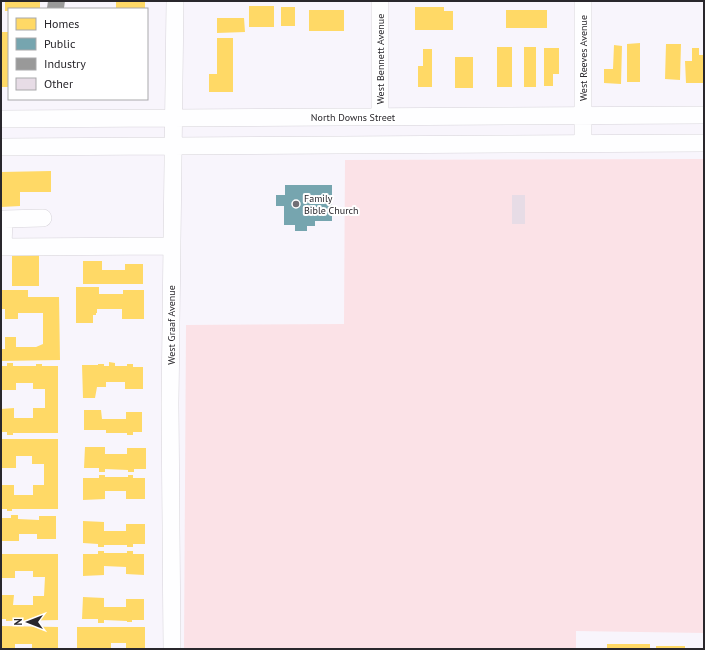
<svg xmlns="http://www.w3.org/2000/svg" width="705" height="650" font-family="'PT Sans',sans-serif">
<style>
.green{fill:#fbe2e7}
.homes{fill:#ffd966}
.public{fill:#76a5af}
.industry{fill:#999}
.building{fill:#e7dce6}
.lines{fill:none;stroke-linecap:round;stroke-linejoin:round}
.minor-casing{stroke:#d6d3d9;stroke-width:18}
.minor{stroke:#fefeff;stroke-width:17}
.poi-dot{fill:#716f75;stroke:#fff;stroke-width:1.5}
.labels{text-anchor:middle;dominant-baseline:central;stroke-width:4;stroke-linejoin:round;paint-order:stroke}
.street-label{font-size:10px;fill:#29272c;stroke:#fff}
.poi-label{font-size:10px;fill:#29272c;stroke:#fff;text-anchor:start}
</style>
<rect width="100%" height="100%" fill="#f8f5fc"/>
<!-- green -->
<path class="green" d="M704,159V633L576,631V649H184L186,325L344,324L345,160Z"/>
<!-- homes -->
<path class="homes" d="M5,1H40V9H9V11H5Z
M116,1H145V9H116Z
M249,6H274V27H249Z
M281,7H295V26H281Z
M415,7H444V11H453V30H415Z
M309,10H344V31H309Z
M506,10H547V28H506Z
M217,18H244L245,32L217,33Z
M1,32H9V87H1Z
M217,38H233V92H209V74H217Z
M640,43V82H627V44Z
M666,44H681L680,80L665,79Z
M614,45L622,46L621,84L604,83V69H613Z
M497,47H512V87H497Z
M524,47H536V87H524Z
M544,48H559V74H553V86H544Z
M692,48H699V55H704V83H686L685,61H692Z
M423,49H432V87H418V66H423Z
M455,57H473V88H455Z
M51,171V192H20V206L1,207V172Z
M12,255H39V286H12Z
M83,261H102V270H125V264H143V284H83Z
M76,287H99V294H123V290H144V319H122V309H97V313H96V315H93V323H76Z
M1,290H28V297H59L60,360L1,361V349H5V337H16V347H36L43,344V313H18V319H5V309H1Z
M109,362L115,363V366H127V364H133V367H143V389H125V382H106V387H97L95,398H83L82,365H98V364H104V366H109Z
M7,363H13V366H36V364H42V366H58V433H13V435H7V432H1V409L14,408V418H33V408H45V389H33V383H16V390H1V366H7Z
M84,410H101L102,419H126V412H142V432H133V435H127V433H106V430H84Z
M1,439H58V509H12V511H7V509H1V485H14V495H33V485H44V464H32V456H16V468H1Z
M85,447H105V454H127V448H146V469H134V472H128V470L105,469V472H99V468H84Z
M99,475H105V477H128V475H133V478H145V499H126V491H105V499L83,500V478H99Z
M11,515H18V519L39,520V516H56V539H37V534H19V541H1V518H11Z
M83,521L104,522V531H126V524H145V544H133V547H127V545H104V547H98V544L83,543Z
M98,551H104V553H127V551H133V554H144V575L126,574V567L104,566V575L83,576V554H98Z
M1,554H58V620L6,621V619H1V595H14L13,605H33V596H44L45,577H33V571H15V578H1Z
M83,597L104,598V607H126V599H144V620H132V622H127V621L104,620V623H98V619H82Z
M1,626L58,627V649H32V644H15V649H1Z
M77,627H145V649H126V643H111V649H77Z
M607,644H650V649H607Z
M656,646H685V649H656Z"/>
<!-- public -->
<path class="public" d="M285,185H332V221H315V226H307V231H295V225H284V206H276V195H285Z"/>
<!-- industry -->
<path class="industry" d="M48,1H65L64,8H47Z"/>
<!-- building -->
<path class="building" d="M512,195H525V224H512Z"/>
<g class="lines">
<defs>
<path id="minor" d="M380,1V117
M1,119L704,115
M583,143V1
M1,147L704,143
M1,247L172,246
M3,247L4,219L43,218
M172,649L170,404L175,1"/>
</defs>
<!-- minor casing -->
<use href="#minor" class="minor-casing"/>
<!-- minor -->
<use href="#minor" class="minor"/>
</g>
<!-- markers -->
<circle class="poi-dot" cx="296" cy="204" r="4"/>
<g class="labels">
<!-- street labels -->
<g class="street-label">
<text transform="translate(583 58) rotate(-90)">West Reeves Avenue</text>
<text transform="translate(380 59) rotate(-90)">West Bennett Avenue</text>
<text x="353" y="117">North Downs Street</text>
<text transform="translate(171 325) rotate(-90)">West Graaf Avenue</text>
</g>
<!-- poi labels -->
<g class="poi-label">
<text x="304" y="198">Family<tspan x="304" dy="12">Bible Church</tspan></text>
</g>
</g>
<!-- border -->
<rect width="705" height="650" fill="none" stroke="#29272c" stroke-width="4"/>
<!-- legend -->
<rect x="8" y="8" width="140" height="92" fill="#ffffff" stroke="#a9a9ab"/>
<rect x="16" y="18" width="20" height="12" fill="#ffd966" stroke="#a9a9ab"/>
<text x="44" y="28" font-size="12" fill="#29272c">Homes</text>
<rect x="16" y="38" width="20" height="12" fill="#76a5af" stroke="#a9a9ab"/>
<text x="44" y="48" font-size="12" fill="#29272c">Public</text>
<rect x="16" y="58" width="20" height="12" fill="#999999" stroke="#a9a9ab"/>
<text x="44" y="68" font-size="12" fill="#29272c">Industry</text>
<rect x="16" y="78" width="20" height="12" fill="#e7dce6" stroke="#a9a9ab"/>
<text x="44" y="88" font-size="12" fill="#29272c">Other</text>
<!-- north arrow -->
<g transform="translate(28 622) rotate(270)" stroke="#ffffff" stroke-width="3" paint-order="stroke">
<path d="M0-3L7 15L0 10L-7 15Z" fill="#29272c"/>
<text y="-6" font-size="11" font-weight="bold" text-anchor="middle" fill="#29272c">N</text>
</g>
</svg>
